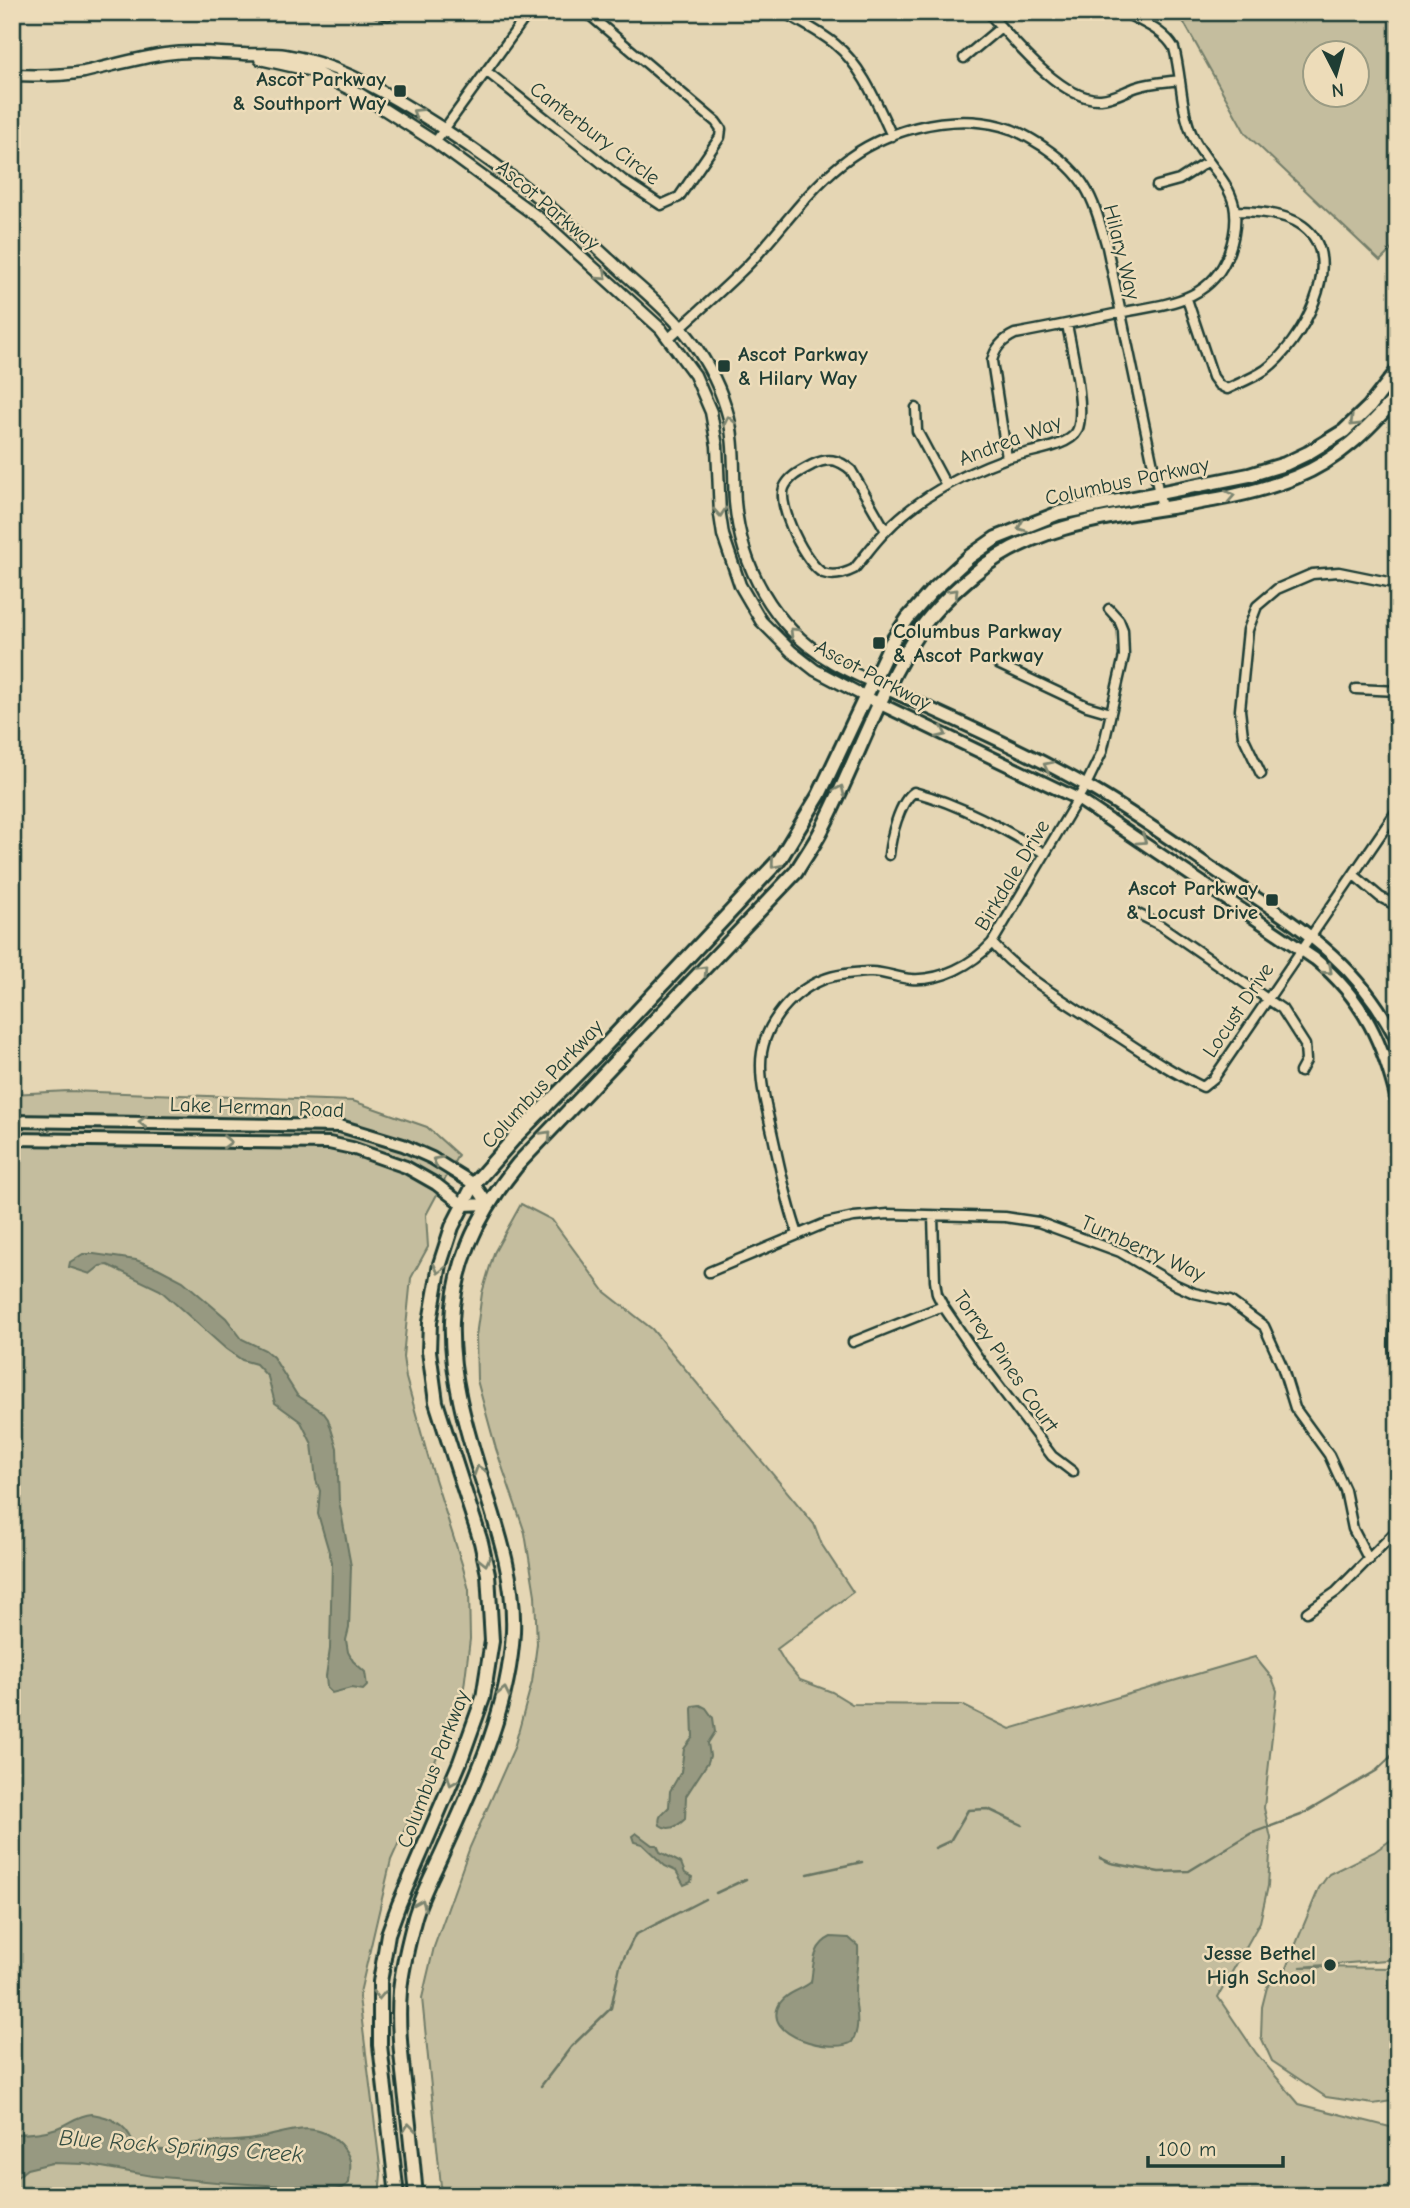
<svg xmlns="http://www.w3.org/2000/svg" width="1410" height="2208" font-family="'Comic Neue',sans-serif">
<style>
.green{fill:#c4bd9e;stroke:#727d69;stroke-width:2;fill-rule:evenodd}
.water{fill:#979981;stroke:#677462;stroke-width:2}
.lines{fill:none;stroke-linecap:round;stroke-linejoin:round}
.stream{stroke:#677462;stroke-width:2.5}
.minor-casing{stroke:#1f3d34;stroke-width:13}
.tertiary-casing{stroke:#1f3d34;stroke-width:15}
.secondary-casing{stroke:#1f3d34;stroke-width:16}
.primary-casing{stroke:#1f3d34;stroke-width:18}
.minor{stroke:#eddcb9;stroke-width:8}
.tertiary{stroke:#eddcb9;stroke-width:10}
.secondary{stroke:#eddcb9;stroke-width:10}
.primary{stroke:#eddcb9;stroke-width:12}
.oneway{stroke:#7c8570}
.poi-dot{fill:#1f3d34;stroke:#eddcb9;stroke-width:2.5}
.labels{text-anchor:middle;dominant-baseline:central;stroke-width:5;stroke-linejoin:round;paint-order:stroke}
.poi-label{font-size:21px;font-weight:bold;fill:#1f3d34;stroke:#eddcb9;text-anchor:end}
.street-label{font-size:21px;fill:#1f3d34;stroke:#eddcb9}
.water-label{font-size:23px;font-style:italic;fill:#374f43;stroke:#eddcb9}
</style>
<rect width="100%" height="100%" fill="#e5d6b4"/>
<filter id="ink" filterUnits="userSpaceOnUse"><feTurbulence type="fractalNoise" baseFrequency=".0143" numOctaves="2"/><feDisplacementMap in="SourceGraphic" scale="14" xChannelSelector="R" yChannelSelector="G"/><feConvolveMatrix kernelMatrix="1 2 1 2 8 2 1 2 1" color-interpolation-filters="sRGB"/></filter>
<g filter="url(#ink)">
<!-- green -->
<path class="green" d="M1178,12H1398V243L1380,261L1246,134ZM1316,52H1358V94H1316Z
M68,1091L353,1101L427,1127L458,1155L426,1215L428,1247L411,1278L403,1357L406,1378L428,1457L462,1564L469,1590L470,1639L464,1687L434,1764L391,1860L359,1997L381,2174L379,2196H12V1094Z
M521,1204L552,1220L605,1292L652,1329L814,1524L822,1545L853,1592L777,1649L786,1664L800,1680L832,1692L852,1704L962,1705L1010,1729L1255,1657L1272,1678L1277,1691L1264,1808L1271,1838L1268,1886L1260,1922L1218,1997L1256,2053L1299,2104L1398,2129V2196H442L422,1998L434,1947L470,1847L514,1748L532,1682L537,1644L535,1595L525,1533L496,1449L477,1380L476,1336L482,1293L494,1253Z
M1398,1835V1959L1300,1967L1398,1968V2100L1373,2104L1326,2097L1272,2061L1261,2037L1262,2007L1267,1987L1286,1968L1319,1888L1329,1874L1374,1852Z"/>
<!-- water -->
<path class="water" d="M83,1254H94L136,1260L158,1268L183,1281L226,1318L242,1339L265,1350L273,1357L297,1395L323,1412L328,1419L337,1448L339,1501L351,1566L349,1628L346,1640L348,1652L353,1661L365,1672L367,1686L363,1690L351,1688L332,1693L327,1688L326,1676L330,1649L332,1562L318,1514L320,1491L316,1480L312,1444L301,1422L275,1403L268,1377L256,1364L242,1360L226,1349L160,1290L108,1265L100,1266L90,1274L69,1267L70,1262Z
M700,1705L706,1708L713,1718L715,1732L708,1743L710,1756L708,1762L686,1796L685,1819C678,1826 669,1832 660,1825C657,1815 664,1813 669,1807L670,1791L681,1772L684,1749L693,1737L692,1709L693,1706Z
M636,1833L652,1845H657L660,1852L681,1863L685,1873L692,1877L691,1882L684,1885L676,1871L665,1866L642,1844L634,1842L632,1836Z
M831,1937L849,1938L858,1946C859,1962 855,1976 855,1991C855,2009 862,2025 852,2042C835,2054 759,2037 780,2003C787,1992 802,1990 811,1982C814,1964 812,1946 831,1937Z
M92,2114C111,2117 126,2124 133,2142C143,2146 153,2150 164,2150C174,2150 181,2146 190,2144C211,2140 233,2143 254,2139C285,2134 314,2117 340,2144C353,2158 351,2164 349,2183C339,2192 330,2191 316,2188L216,2182L152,2176L85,2164L52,2163L27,2169L12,2181V2134C27,2134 43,2133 57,2128C71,2123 77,2115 92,2114Z"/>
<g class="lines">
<!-- stream -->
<path class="stream" d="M935,1848L950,1841L968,1810L988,1809L1022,1825
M1100,1858L1111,1863L1159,1872L1189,1871L1250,1834L1301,1815L1376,1771L1398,1750
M808,1874L862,1862
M716,1893L746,1879
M541,2086L571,2047L611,2008L620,1966L635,1935L705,1899"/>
<defs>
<path id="minor" d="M377,12L388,15L390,12
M783,12C800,22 819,31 835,44C863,67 877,104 892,136
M988,12C1012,39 1062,102 1101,99C1114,98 1125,91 1137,87C1151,82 1166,82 1180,80
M964,58L1001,27
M486,71L623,180L661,205L679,197L720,137L721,129L716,122L586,12
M435,142L529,12
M1157,186L1179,180L1207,162
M1187,299L1213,377L1219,385L1227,389C1240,383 1253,378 1265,370C1300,345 1349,260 1303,226C1286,213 1255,211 1235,211
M669,338C695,314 722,291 747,266C779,233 805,193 841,164C882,131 948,112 1001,126C1017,130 1030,138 1044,147C1060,158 1075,170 1085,187C1096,205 1101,227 1107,247L1162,508
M916,408L917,431L946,485
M1007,458L992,361C995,348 1002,340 1015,334C1048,328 1081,321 1114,314C1160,304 1211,305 1229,252C1234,238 1237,220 1234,205C1228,179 1204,161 1193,137C1180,109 1182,77 1174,48C1163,29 1142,23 1124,12
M886,531L851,470C838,459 828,457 812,465C801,471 789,476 784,488C777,506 806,565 823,573C834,577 844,574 854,569C865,556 874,543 885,532C917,498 961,475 1004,459C1022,452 1069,448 1077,431C1087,410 1071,348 1067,324
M998,664L1087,706L1111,713
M1356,689L1398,691
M1261,774L1243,736L1240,710L1248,630L1257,606L1277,589L1312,574L1339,572L1398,584
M889,855C891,837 899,802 914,792C960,804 1004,829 1044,853
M1354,875L1380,897L1397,906
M1136,913L1160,925L1282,1009L1305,1045L1306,1061L1300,1072
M992,943C1021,976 1060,998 1096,1022C1131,1044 1165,1069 1203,1087L1214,1078L1398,809
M933,1216L935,1281L937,1294L943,1306L981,1362L1052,1456L1073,1472
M798,1234C787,1203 781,1172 774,1141C769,1117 761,1091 761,1067C760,1029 788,994 822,980C836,974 854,973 869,972C883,971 897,978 911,979C941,981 972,965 992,943L1086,785L1102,752L1124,656L1123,630L1119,620L1109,609
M709,1272L826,1223L854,1217L888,1214L1005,1217L1038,1222L1120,1252L1176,1285L1194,1293L1230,1301L1264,1326L1282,1366L1295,1408L1329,1455L1345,1490L1353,1529L1369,1560
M1398,1314C1390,1337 1394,1360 1398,1384
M853,1342L943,1306
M1307,1612L1336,1592L1398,1529"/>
<path id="tertiary" d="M260,59L313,71L360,94L435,142L539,218L661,329L695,375L711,412L717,446L720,515L723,535L740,585L761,621L792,652L815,670L866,697
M12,75C36,76 60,76 84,72C111,66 138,58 165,54C192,50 217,53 243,54C256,55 271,53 285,55C331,62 376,87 415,111C495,160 560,212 627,276C646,293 667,310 683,330C702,353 717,379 726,408C736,439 733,470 735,502C741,567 773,626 829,660C842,669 858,675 872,682"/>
<path id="secondary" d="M872,682C943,715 1019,747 1087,786C1135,813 1179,846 1225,877C1296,925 1360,962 1398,1043
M866,697L1078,799L1315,959C1364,999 1384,1045 1398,1105
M12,1121L340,1126L403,1145L432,1158L474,1184L488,1204
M12,1139L329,1143L352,1148L406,1167L436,1184L463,1205L488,1204"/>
<path id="primary" d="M397,2196L380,2045V1982L388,1934L399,1904L460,1762L483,1698L492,1641L488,1574L481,1542L436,1402L429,1351L430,1322L440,1264L452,1227L474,1184L517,1135L602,1049L780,859L819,795L891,643L908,618L931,592L969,557L996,538L1059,513L1249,475L1285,464L1308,453L1344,431L1369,407L1398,370
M416,2196C413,2163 410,2131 406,2099C402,2063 397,2027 400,1991C402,1966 409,1941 415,1917C422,1893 435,1870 445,1847C476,1779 509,1708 513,1632C515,1583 500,1536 485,1489C444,1362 427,1276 518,1164L796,872C804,858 814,845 821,831C856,764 879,690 922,627C936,608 956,589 974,574C1061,500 1195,519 1296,477C1338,460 1368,430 1398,395"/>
</defs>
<!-- minor casing -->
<use href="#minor" class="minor-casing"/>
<!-- tertiary casing -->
<use href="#tertiary" class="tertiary-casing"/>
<!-- secondary casing -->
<use href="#secondary" class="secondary-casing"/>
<!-- primary casing -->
<use href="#primary" class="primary-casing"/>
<!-- minor -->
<use href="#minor" class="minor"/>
<!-- tertiary -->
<use href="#tertiary" class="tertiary"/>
<!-- secondary -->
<use href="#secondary" class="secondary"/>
<!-- primary -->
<use href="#primary" class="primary"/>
</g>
<!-- one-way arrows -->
<defs><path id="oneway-chevron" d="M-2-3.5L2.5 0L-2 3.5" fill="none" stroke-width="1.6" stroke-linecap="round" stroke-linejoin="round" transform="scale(1.75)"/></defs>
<g class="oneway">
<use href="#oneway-chevron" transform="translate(417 113) rotate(-148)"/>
<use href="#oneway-chevron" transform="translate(603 276) rotate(42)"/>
<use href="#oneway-chevron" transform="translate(729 421) rotate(-102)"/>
<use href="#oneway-chevron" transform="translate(1354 422) rotate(136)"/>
<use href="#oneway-chevron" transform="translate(1230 496) rotate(-12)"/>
<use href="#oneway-chevron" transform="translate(720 512) rotate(86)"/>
<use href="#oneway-chevron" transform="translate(1022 527) rotate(157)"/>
<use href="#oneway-chevron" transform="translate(954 593) rotate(-45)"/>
<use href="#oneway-chevron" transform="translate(794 632) rotate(-135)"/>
<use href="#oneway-chevron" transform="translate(942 733) rotate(25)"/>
<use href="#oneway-chevron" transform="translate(1048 766) rotate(-153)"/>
<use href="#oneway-chevron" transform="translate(840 790) rotate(-65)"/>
<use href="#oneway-chevron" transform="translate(1142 840) rotate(34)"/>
<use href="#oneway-chevron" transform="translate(775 864) rotate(130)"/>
<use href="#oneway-chevron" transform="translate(703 970) rotate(-47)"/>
<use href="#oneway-chevron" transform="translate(1328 970) rotate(43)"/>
<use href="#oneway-chevron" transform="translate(143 1122) rotate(-179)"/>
<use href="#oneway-chevron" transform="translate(547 1135) rotate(-47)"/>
<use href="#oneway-chevron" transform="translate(227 1142) rotate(1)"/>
<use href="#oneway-chevron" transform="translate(437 1161) rotate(-152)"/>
<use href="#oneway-chevron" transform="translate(439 1269) rotate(104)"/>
<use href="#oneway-chevron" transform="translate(479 1470) rotate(-108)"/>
<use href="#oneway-chevron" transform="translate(485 1561) rotate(77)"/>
<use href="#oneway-chevron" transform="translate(504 1692) rotate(-78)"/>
<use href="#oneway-chevron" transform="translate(452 1781) rotate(113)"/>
<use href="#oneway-chevron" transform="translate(421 1904) rotate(-67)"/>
<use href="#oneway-chevron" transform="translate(379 1995) rotate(92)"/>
<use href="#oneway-chevron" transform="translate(409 2128) rotate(-96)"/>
</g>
</g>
<!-- markers -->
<g class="poi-dot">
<rect x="393" y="84" width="14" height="14" rx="3.5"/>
<rect x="717" y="359" width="14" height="14" rx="3.5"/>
<rect x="872" y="636" width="14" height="14" rx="3.5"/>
<rect x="1265" y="893" width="14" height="14" rx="3.5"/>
<circle cx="1330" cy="1965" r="7"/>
</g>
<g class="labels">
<!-- poi labels -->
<g class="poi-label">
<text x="386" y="79">Ascot Parkway<tspan x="386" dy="24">&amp; Southport Way</tspan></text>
<text x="738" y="354" text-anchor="start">Ascot Parkway<tspan x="738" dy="24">&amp; Hilary Way</tspan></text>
<text x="893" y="631" text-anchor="start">Columbus Parkway<tspan x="893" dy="24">&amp; Ascot Parkway</tspan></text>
<text x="1258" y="888">Ascot Parkway<tspan x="1258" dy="24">&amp; Locust Drive</tspan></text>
<text x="1316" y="1953">Jesse Bethel<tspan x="1316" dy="24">High School</tspan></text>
</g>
<!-- street labels -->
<g class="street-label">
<text transform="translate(595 133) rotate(37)">Canterbury Circle</text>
<text transform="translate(548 205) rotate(40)">Ascot Parkway</text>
<text transform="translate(1122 252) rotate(76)">Hilary Way</text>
<text transform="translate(1010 440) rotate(-21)">Andrea Way</text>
<text transform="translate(1127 481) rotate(-12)">Columbus Parkway</text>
<text transform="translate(873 675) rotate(28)">Ascot Parkway</text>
<text transform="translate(1012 875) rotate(-59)">Birkdale Drive</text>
<text transform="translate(1238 1010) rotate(-56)">Locust Drive</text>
<text transform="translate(542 1084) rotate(-47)">Columbus Parkway</text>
<text transform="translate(257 1107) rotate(2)">Lake Herman Road</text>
<text transform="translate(1143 1248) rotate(24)">Turnberry Way</text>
<text transform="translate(1006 1361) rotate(55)">Torrey Pines Court</text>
<text transform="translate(433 1769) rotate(-69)">Columbus Parkway</text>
</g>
<!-- water labels -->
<g class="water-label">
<text transform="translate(181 2146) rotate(4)">Blue Rock Springs Creek</text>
</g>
</g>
<!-- margin -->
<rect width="1410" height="2208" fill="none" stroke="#eddcb9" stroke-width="42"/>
<rect x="21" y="21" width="1368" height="2166" fill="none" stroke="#1f3d34" stroke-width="2.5" filter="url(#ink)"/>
<!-- north arrow -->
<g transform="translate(1336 74) rotate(174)"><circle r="33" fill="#eddcb9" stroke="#9b9c84" stroke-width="2"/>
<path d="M0-5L12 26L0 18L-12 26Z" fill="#1f3d34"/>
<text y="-10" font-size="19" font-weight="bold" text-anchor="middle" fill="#1f3d34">N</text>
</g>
<!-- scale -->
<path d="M1148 2156v10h135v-10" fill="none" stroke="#1f3d34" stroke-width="3.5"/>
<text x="1158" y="2156" font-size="21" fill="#1f3d34" stroke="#eddcb9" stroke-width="5" paint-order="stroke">100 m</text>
</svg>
